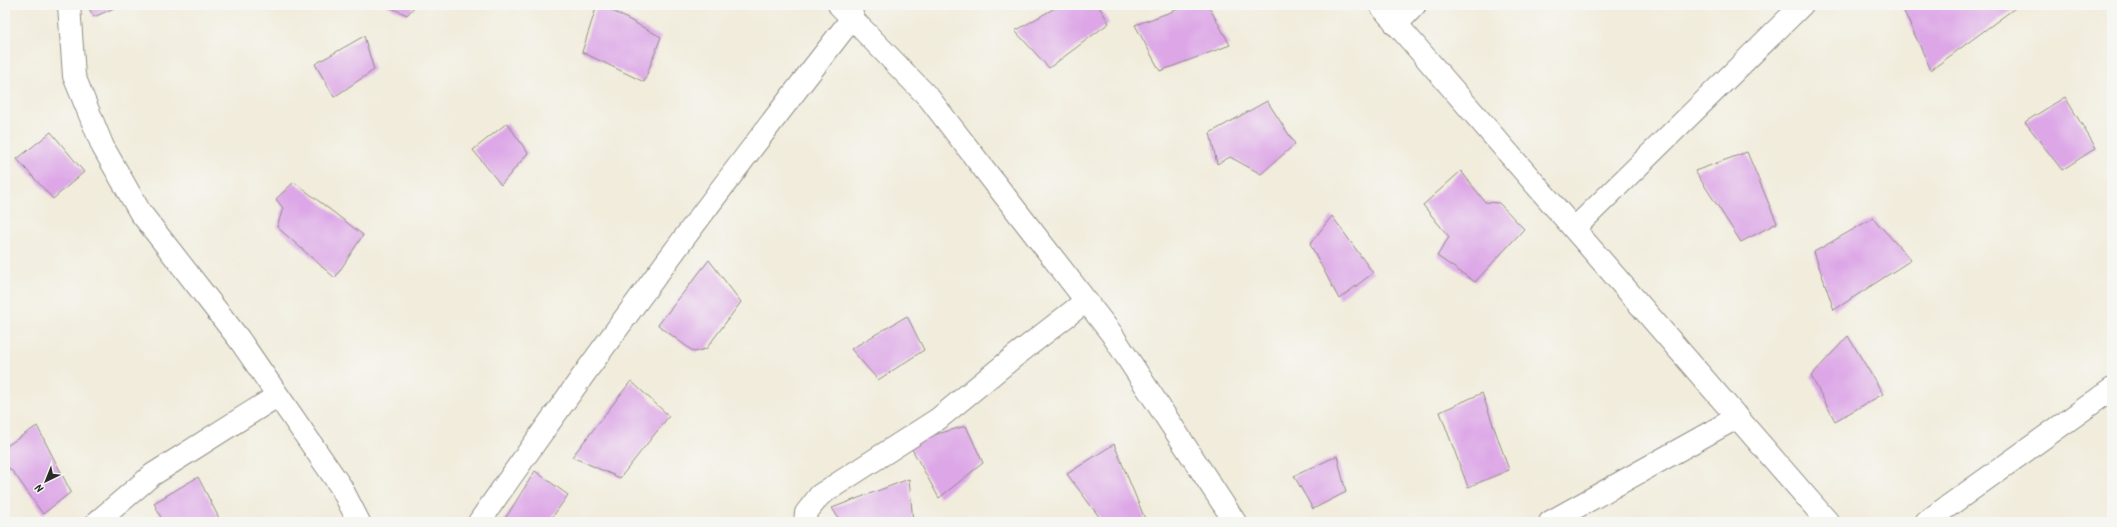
<svg xmlns="http://www.w3.org/2000/svg" width="2117" height="527" font-family="Kalam,sans-serif">
<style>
.building{fill:#dda7e7}
.lines{fill:none;stroke-linecap:round;stroke-linejoin:round}
.minor-casing{stroke:#8e8c83;stroke-width:24}
.minor{stroke:#fff;stroke-width:22}
</style>
<rect width="100%" height="100%" fill="#f6f6f2"/>
<filter id="ink" filterUnits="userSpaceOnUse"><feTurbulence type="fractalNoise" baseFrequency=".025" numOctaves="2"/><feDisplacementMap in="SourceGraphic" scale="8" xChannelSelector="R" yChannelSelector="G"/><feConvolveMatrix kernelMatrix="1 2 1 2 8 2 1 2 1" color-interpolation-filters="sRGB"/></filter>
<filter id="wash" filterUnits="userSpaceOnUse"><feTurbulence type="fractalNoise" baseFrequency=".012" numOctaves="4" result="noise"/><feDisplacementMap in="SourceGraphic" scale="16" xChannelSelector="R" yChannelSelector="G"/><feGaussianBlur stdDeviation="0.9" result="paint"/><feColorMatrix in="noise" values="0 0 0 0 0 0 0 0 0 0 0 0 0 0 0 0 0 1.4 0 .05"/><feComposite in="paint" operator="in"/></filter>
<g filter="url(#wash)">
<rect width="100%" height="100%" fill="#f1ecdb"/>
<g id="blocks">
<!-- building -->
<path class="building" d="M87,5H114V8L94,17Z
M385,5H416L407,15Z
M597,5H602L661,37L644,82L582,52Z
M1060,5H1098L1109,23L1049,68L1015,31Z
M1190,5H1208L1230,45L1160,71L1135,25Z
M1901,5H2019L1931,70Z
M364,36L374,70L334,97L315,64Z
M2065,97L2096,148L2062,170L2025,122Z
M1267,101L1295,144L1261,174L1230,157L1217,164L1210,133Z
M507,123L528,153L501,185L473,150Z
M51,132L84,172L53,199L17,159Z
M1747,152L1777,223L1741,242L1695,171Z
M1461,171L1485,202L1499,203L1524,229L1475,282L1437,256L1449,237L1423,205Z
M294,182L363,235L335,278L277,227L283,208L276,199Z
M1332,216L1373,273L1339,299L1310,244Z
M1873,218L1911,260L1834,310L1814,252Z
M709,260L741,302L706,349L694,352L658,325Z
M907,316L924,350L878,380L851,349Z
M1848,336L1883,394L1835,421L1811,376Z
M631,381L669,416L620,478L572,457Z
M1482,393L1509,470L1468,487L1440,412Z
M37,426L71,492L43,514L14,473L5,464V447Z
M966,426L983,463L939,498L908,442Z
M1114,444L1145,519L1140,522H1103L1067,474Z
M1337,456L1346,492L1313,509L1294,476Z
M535,471L568,495L549,522H503Z
M198,477L220,520L215,522H163L154,503Z
M909,479L913,522H841L832,508Z"/>
</g>
</g>
<g filter="url(#ink)">
<use href="#blocks" fill-opacity="0" stroke="#8e8c83" stroke-width="1"/>
<g class="lines">
<defs>
<path id="minor" d="M69,5L74,76L103,147L140,212L239,339L341,487L359,522
M839,5L929,98L1111,333L1235,522
M1380,5L1828,522
M1396,25L1415,5
M1575,228L1802,5
M97,522L152,475L277,396
M479,522C599,350 724,182 853,17
M805,522L806,513L820,495L938,419L1015,356L1086,301
M1550,522L1738,417
M1926,522L2112,389"/>
</defs>
<!-- minor casing -->
<use href="#minor" class="minor-casing"/>
<!-- minor -->
<use href="#minor" class="minor"/>
</g>
</g>
<!-- margin -->
<rect width="2117" height="527" fill="none" stroke="#f6f6f2" stroke-width="20"/>
<!-- north arrow -->
<g transform="translate(46 481) rotate(223)" stroke="#f6f6f2" stroke-width="3" paint-order="stroke">
<path d="M0-3L7 15L0 10L-7 15Z" fill="#2b2b2b"/>
<text y="-6" font-size="11" font-weight="bold" text-anchor="middle" fill="#2b2b2b">N</text>
</g>
</svg>
